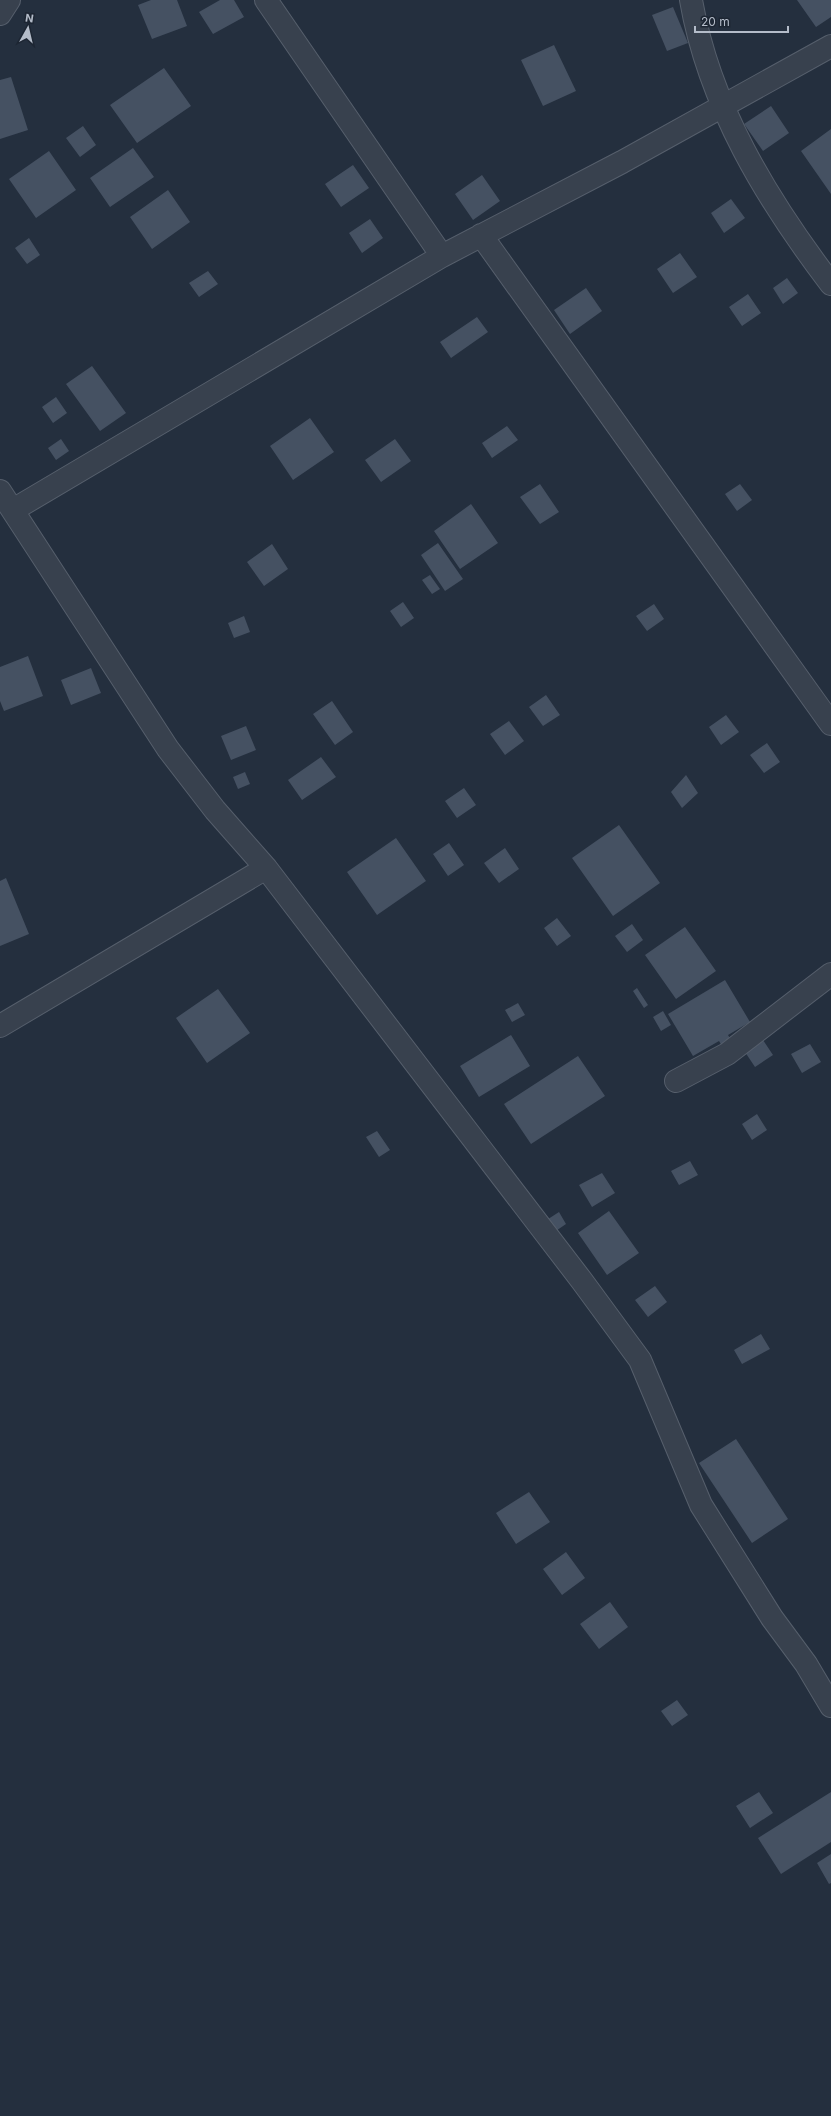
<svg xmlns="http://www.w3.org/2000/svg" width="831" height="2116" font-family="Inter,sans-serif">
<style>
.building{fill:#455162}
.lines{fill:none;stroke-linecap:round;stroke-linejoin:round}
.street-casing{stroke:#565f6c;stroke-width:24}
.street{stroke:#38414e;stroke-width:22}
</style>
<rect width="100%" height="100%" fill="#242f3e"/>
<!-- building -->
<path class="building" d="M151,0H177L187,26L152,39L138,5Z
M220,0H234L244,17L213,34L199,12Z
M797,0H831V17L816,27Z
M673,7L688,43L667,51L652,15Z
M554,45L576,91L543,106L521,60Z
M164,68L191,106L137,143L110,105Z
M11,77L28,130L0,139V80Z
M771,106L789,133L763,151L744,124Z
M83,126L96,145L80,157L66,138Z
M831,129V194L801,151Z
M133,148L154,177L110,207L90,178Z
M49,151L76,190L36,218L9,179Z
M353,165L369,188L341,207L325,184Z
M482,175L500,201L473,220L455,194Z
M168,190L190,222L152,249L130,217Z
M731,199L745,218L724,233L711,213Z
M370,219L383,238L362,253L349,233Z
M29,238L40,255L27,264L15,248Z
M680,253L697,277L673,293L657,269Z
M208,271L218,284L199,297L189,283Z
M787,278L798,293L783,304L773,288Z
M586,288L602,311L570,334L554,310Z
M748,294L761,313L742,326L729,307Z
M477,317L488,332L451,358L440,342Z
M92,366L126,413L100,431L66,384Z
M56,397L67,413L53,423L42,407Z
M310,418L334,452L293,480L270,446Z
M507,426L518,440L492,458L482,443Z
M61,439L69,451L56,460L48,448Z
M395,439L411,461L381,482L365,460Z
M540,484L559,512L540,524L520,497Z
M740,484L752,500L737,511L725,494Z
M471,504L498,543L460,569L434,531Z
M438,543L463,579L445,591L421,555Z
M272,544L288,569L264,586L247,562Z
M430,575L440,589L432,594L422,580Z
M403,602L414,618L401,627L390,611Z
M654,604L664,619L647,631L636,616Z
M244,616L250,632L234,638L228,623Z
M28,656L43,696L4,711L0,701V667Z
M91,668L101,693L71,705L61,680Z
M546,695L560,715L543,726L529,707Z
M332,701L353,732L335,745L313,714Z
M726,715L739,732L721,745L709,727Z
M509,721L524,741L505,755L490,734Z
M246,726L256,750L231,760L221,736Z
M767,743L780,762L764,773L750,755Z
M321,757L336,777L302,800L288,780Z
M245,772L250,784L238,789L233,777Z
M686,775L698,793L682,808L671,792Z
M464,788L476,805L457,818L445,801Z
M619,825L660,883L613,916L572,858Z
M396,838L426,881L377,915L347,872Z
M449,843L464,865L448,876L433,854Z
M505,848L519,869L499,883L484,863Z
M6,878L29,934L0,946V881Z
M557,918L571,936L557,946L544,928Z
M632,924L643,940L627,952L615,936Z
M685,927L716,971L676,999L645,955Z
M725,980L750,1022L728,1035L731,1040L722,1046L719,1041L693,1056L668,1014Z
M637,988L648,1005L644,1008L633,991Z
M218,989L250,1033L207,1063L176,1018Z
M518,1003L525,1015L512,1022L505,1010Z
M663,1011L671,1025L661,1031L653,1017Z
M511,1035L530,1066L479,1097L460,1066Z
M761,1037L773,1055L755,1067L743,1049Z
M810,1044L821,1062L802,1073L791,1054Z
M578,1056L605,1096L531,1144L504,1104Z
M757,1114L767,1130L752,1140L742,1124Z
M377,1131L390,1150L379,1157L366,1137Z
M690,1161L698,1175L679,1185L671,1171Z
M602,1173L615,1193L592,1207L579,1185Z
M609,1211L639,1253L607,1275L578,1233Z
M559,1212L566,1224L550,1235L542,1223Z
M655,1286L667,1302L648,1317L635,1300Z
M761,1334L770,1349L742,1364L734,1350Z
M736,1439L788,1519L752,1543L699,1463Z
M529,1492L550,1522L516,1544L496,1513Z
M566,1552L585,1578L562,1595L543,1569Z
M610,1602L628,1627L599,1649L580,1624Z
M677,1700L688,1715L672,1726L661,1711Z
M759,1792L773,1813L750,1828L736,1806Z
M831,1792V1842L781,1874L758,1838Z
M831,1854V1883L829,1884L817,1863Z"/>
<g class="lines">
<defs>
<path id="street" d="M266,0L442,256
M691,0C709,105 767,200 831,284
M0,14L9,0
M481,235L831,724
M0,491L168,749L215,810L266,868L582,1281L640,1360L701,1505L772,1618L806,1664L831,1706
M13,510L442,256L622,162L831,46
M0,1026L266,868
M676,1081L727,1054L831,974"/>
</defs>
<!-- street casing -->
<use href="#street" class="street-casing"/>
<!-- street -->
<use href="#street" class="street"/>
</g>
<!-- north arrow -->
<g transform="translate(28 28) rotate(8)" stroke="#1d2633" stroke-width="3" paint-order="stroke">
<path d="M0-3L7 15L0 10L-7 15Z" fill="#b4bcc9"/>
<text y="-6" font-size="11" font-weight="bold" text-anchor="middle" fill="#b4bcc9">N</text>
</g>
<!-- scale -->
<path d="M695 26v6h93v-6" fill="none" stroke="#b4bcc9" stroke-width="2"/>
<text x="701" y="26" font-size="12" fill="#b4bcc9" stroke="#1d2633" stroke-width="3" paint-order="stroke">20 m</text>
</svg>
